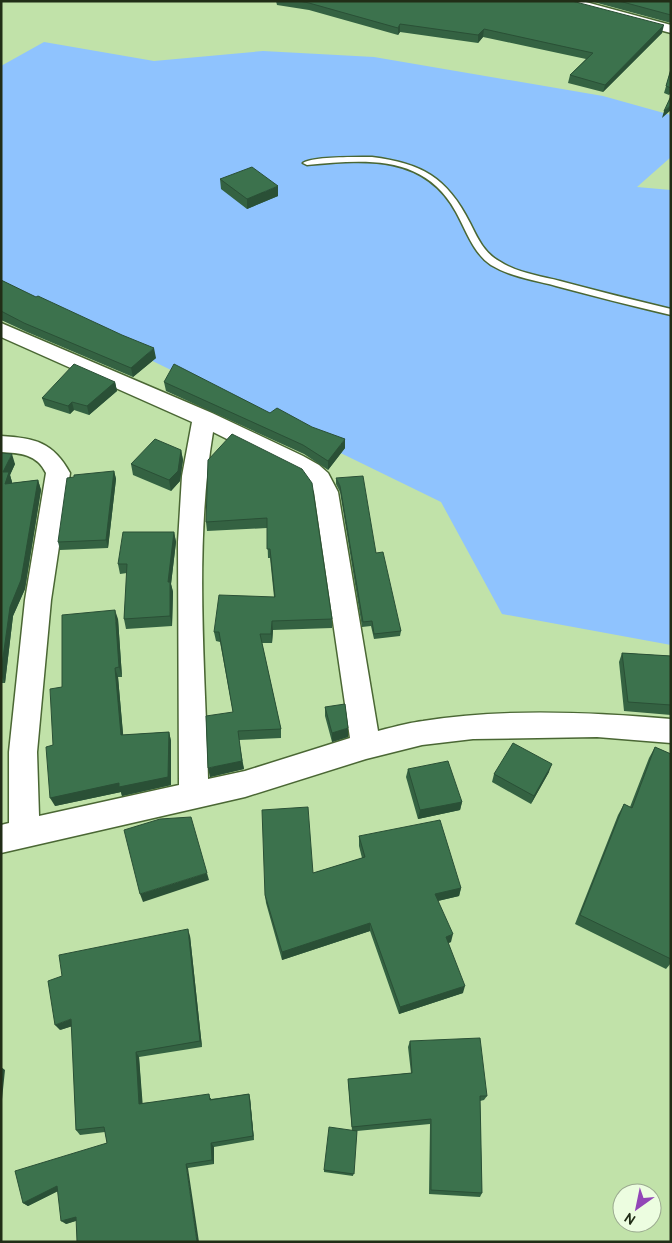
<svg xmlns="http://www.w3.org/2000/svg" width="672" height="1243" font-family="Overpass,sans-serif">
<style>
.water{fill:#8fc3fe}
.lines{fill:none;stroke-linecap:round;stroke-linejoin:round}
.lane-casing{stroke:#4a6734;stroke-width:3}
.street-casing{stroke:#4a6734;stroke-width:3}
.lane{fill:#fff;fill-rule:evenodd}
.street{fill:#fff;fill-rule:evenodd}
.wall{fill:#346242}
.shaded-wall{fill:#2a5036}
.building{fill:#3c724d;stroke:#2a5036}
</style>
<rect width="100%" height="100%" fill="#c1e2a9"/>
<!-- water -->
<path class="water" d="M44,42L154,61L263,51L374,57L603,96L671,115V157L637,187L671,190V645L502,614L441,502L1,287V66Z"/>
<g class="lines">
<defs>
<path id="lane" d="M372,157C421,163 447,177 470,223C477,237 484,253 499,261C517,273 540,276 560,281C597,291 634,300 671,309V315C632,306 594,296 556,286C534,280 511,277 491,265C473,253 466,230 456,212C424,153 364,160 307,165L303,163C313,156 358,157 372,157Z"/>
<path id="street" d="M558,1H582L671,25V33L560,4Z
M1,323L212,413L303,456L319,465L328,473L338,492L378,731C393,727 408,723 423,721C501,708 591,712 671,719V743L597,737L473,739L422,745L366,759L245,797L1,853V825L9,823V752L25,600L46,473C37,454 20,453 1,452V436C35,438 53,442 70,473L51,600L37,752L39,816L179,785L178,542L182,476L192,422L1,337ZM213,432L303,477L310,484L314,492L350,738L245,771L208,779C205,664 194,546 213,432Z"/>
</defs>
<!-- lane casing -->
<use href="#lane" class="lane-casing"/>
<!-- street casing -->
<use href="#street" class="street-casing"/>
<!-- lane -->
<use href="#lane" class="lane"/>
<!-- street -->
<use href="#street" class="street"/>
</g>
<!-- wall -->
<path class="wall" d="M276,1H572L662,33L603,92L568,83L570,75L586,59L483,37L478,43L400,32L398,35L309,10L277,5Z
M590,1H671V23Z
M671,69V93L669,95L664,93Z
M220,179L278,196L247,209L221,189Z
M1,280L156,358L133,377L27,332L1,320Z
M115,382L117,391L89,415L74,410L70,414L45,406L42,398Z
M164,382L270,413L345,448L328,470L304,454L166,391Z
M232,434L332,619V628L273,630L272,643H262L281,729V738L239,740L244,769L210,777L233,712L220,642L216,641L214,632L274,597L270,558H268L267,528L207,531L206,522Z
M181,450L183,460L180,481L171,491L133,475L131,464Z
M1,453L15,464L10,475L12,482V483L38,480L41,490L25,589L13,616L5,683H1Z
M114,471L116,479L108,548L60,550L58,542Z
M336,478L376,553L401,631L400,636L374,639L371,626L362,627L340,492L336,484Z
M174,532L176,542L171,584L173,592L172,626L126,629L124,619L127,573L120,574L118,564Z
M118,619L122,677H118L123,735L169,732L171,741V785L122,796L121,792L55,806L53,745L62,687Z
M622,653L671,656V715L624,711L619,662Z
M325,707L348,737L332,742L325,716Z
M655,747L671,754V963L666,969L575,924L618,815L624,804L630,807L649,758Z
M408,769L462,802L460,810L418,819L406,777Z
M549,772L531,804L492,782L494,774Z
M359,836L461,888L459,896L438,901L451,942L448,943L463,993L399,1014L370,931L282,960L266,903L265,895L313,873L362,858L359,846Z
M190,936L202,1047L139,1057L142,1103L211,1098V1099L249,1094L250,1098L254,1140L214,1147V1164L188,1168L76,1221L66,1224L58,1191L28,1206L23,1203L107,1143L105,1132L80,1135L76,1130L72,1026L60,1030Z
M410,1041L487,1096L484,1100L480,1101L482,1193L480,1197L429,1194L430,1124L357,1131L353,1176L324,1172V1170L352,1131L348,1079L411,1073L408,1047Z"/>
<!-- shaded-wall -->
<path class="shaded-wall" d="M400,24V32L398,35V28Z
M664,25L662,33L603,92L605,85Z
M484,29L483,37L478,43V35Z
M671,105V110L662,118L664,111Z
M278,186V196L247,209V199Z
M154,348L156,358L133,377L131,368Z
M115,382L117,391L89,415L87,406Z
M72,402L74,410L70,414L68,406Z
M345,439V448L328,470V461Z
M181,450L183,460L180,481L171,491L169,480Z
M12,454L15,464L10,475L12,482L8,493L5,484L3,472Z
M114,471L116,479L108,548L106,540Z
M38,480L41,490L25,589L13,616L5,683L1,675V672L10,607Z
M174,532L176,542L171,584L173,592L172,626L170,616L168,582Z
M115,610L118,619L122,677L119,667Z
M272,621L273,630L272,643L271,634Z
M115,668L118,677L124,744L121,735Z
M348,728V737L332,742V733Z
M169,732L171,741V785L122,796L121,792L55,806L50,798Z
M242,761L244,769L210,777L208,768Z
M552,764L549,772L531,804L534,796Z
M462,802L460,810L418,819L420,810Z
M207,873L209,880L143,902L140,894Z
M461,888L459,896L433,902L435,894Z
M370,923V931L282,960V952Z
M188,929L190,936L202,1047L200,1041Z
M453,934L451,942L444,945L446,937Z
M465,986L463,993L399,1014L400,1007Z
M71,1019L76,1025L60,1030L55,1025Z
M136,1052L139,1057L143,1108L139,1104Z
M1,1067L5,1070L1,1109Z
M249,1094L250,1098L254,1140L253,1136Z
M211,1143L214,1147V1164L212,1160Z
M186,1164L188,1168L199,1242H197Z
M57,1186L62,1189L28,1206L23,1203Z
M76,1217L81,1219L66,1224L61,1221Z"/>
<!-- building -->
<path class="building" d="M299,1H572L664,25L605,85L570,75L593,53L484,29L478,35L400,24L398,28L309,3Z
M619,1H671V15Z
M671,69V88L666,86Z
M671,96V105L664,111Z
M252,167L278,186L247,199L220,179Z
M1,280L36,297L38,296L122,335L154,348L131,368L24,323L1,311Z
M74,364L115,382L87,406L72,402L68,406L42,398Z
M174,364L270,413L277,408L312,427L345,439L328,461L303,445L164,382Z
M232,434L302,469L312,483L332,619L272,621L271,634H260L281,729L238,731L242,761L208,768L206,716L233,712L219,632H214L219,595L275,597L270,549H267V518L206,522L208,460Z
M155,439L181,450L178,471L169,480L131,464Z
M1,453L12,454L3,472H9L5,484L38,480L21,580L10,607L1,672Z
M114,471L106,540L58,542L67,478L74,477V475Z
M363,476L376,553L383,552L401,631L374,634L372,621L363,622L340,486L336,478Z
M123,532H174L168,582H170V616L124,619L127,564H118Z
M115,610L119,667L115,668L121,735L169,732L168,777L119,787V783L50,798L46,747L53,745L50,689L62,687V615Z
M622,653L671,656V705L628,702Z
M345,704L348,728L332,733L325,707Z
M513,743L552,764L534,796L494,774Z
M655,747L671,754V959L580,915L624,804L632,808Z
M448,761L462,802L420,810L408,769Z
M308,807L313,873L365,857L359,836L440,820L461,888L435,894L453,934L446,937L465,986L400,1007L370,923L282,952L265,895L262,810Z
M191,817L207,873L140,894L124,830L160,819Z
M188,929L200,1041L136,1052L139,1104L209,1094L210,1100L249,1094L253,1136L211,1143L212,1160L186,1164L197,1242H77L76,1217L61,1221L57,1186L23,1203L15,1171L107,1143L104,1127L76,1130L71,1019L55,1025L48,981L62,976L59,955Z
M480,1038L487,1096H480L482,1193L431,1190V1119L352,1127L348,1079L412,1073L410,1041Z
M329,1127L357,1131L354,1174L324,1170Z"/>
<!-- border -->
<rect width="672" height="1243" fill="none" stroke="#212d17" stroke-width="5"/>
<!-- north arrow -->
<g transform="translate(637 1208) rotate(213)"><circle r="24" fill="#ecfde0" stroke="#9baa90"/>
<path d="M0-4L9 19L0 12L-9 19Z" fill="#9246b7"/>
<text y="-8" font-size="14" font-weight="bold" text-anchor="middle" fill="#212d17">N</text>
</g>
</svg>
